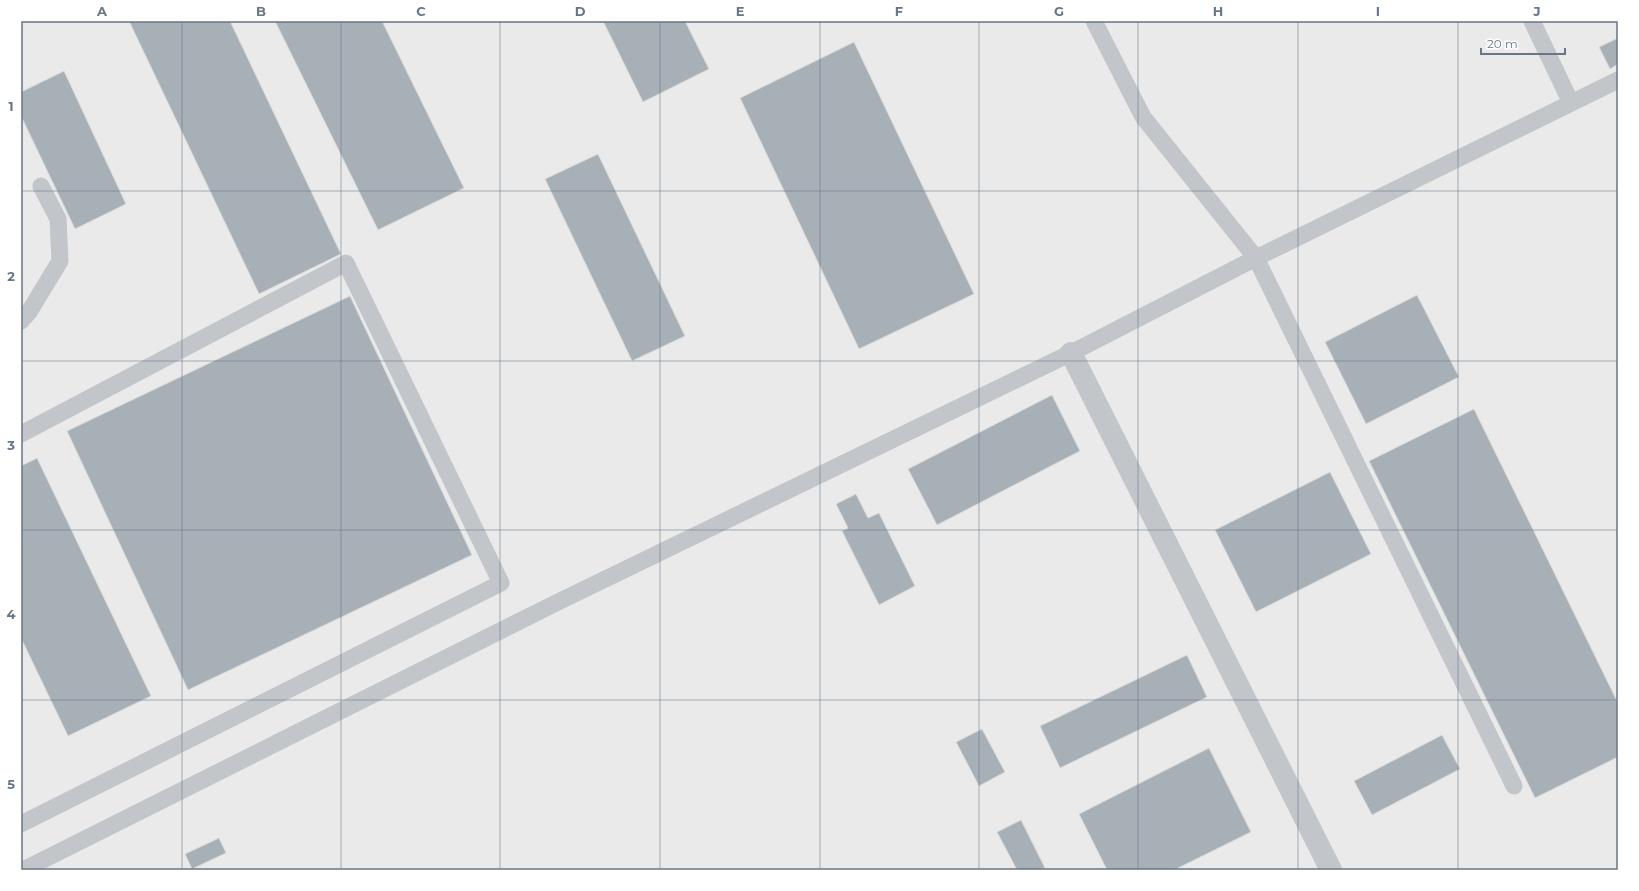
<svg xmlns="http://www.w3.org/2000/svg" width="1639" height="891" font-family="Montserrat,sans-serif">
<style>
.built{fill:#e9eae9}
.building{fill:#a8b0b7;stroke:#dadad8}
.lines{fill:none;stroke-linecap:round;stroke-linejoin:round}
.service{stroke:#c2c5c9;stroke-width:17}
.minor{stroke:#c2c5c9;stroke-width:22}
.grid{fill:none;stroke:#687686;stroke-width:1;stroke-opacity:0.55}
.neatline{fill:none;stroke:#687686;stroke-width:1.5}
.grid-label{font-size:13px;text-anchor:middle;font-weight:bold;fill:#687686}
</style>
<rect width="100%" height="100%" fill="#f8f8f5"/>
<!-- built -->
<path class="built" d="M21,21H1618V870H21Z"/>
<!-- building -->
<path class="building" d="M129,21H230L341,254L259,294Z
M275,21H382L464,188L378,230Z
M603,21H685L709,69L643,102Z
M1618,38V64L1610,69L1599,47Z
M854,42L974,294L859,349L740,98Z
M64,71L126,204L75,229L21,116V92Z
M598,154L685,336L632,361L545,179Z
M1417,295L1459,377L1366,424L1325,342Z
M350,296L472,555L188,690L67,431Z
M1052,395L1080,451L937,525L908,469Z
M1474,409L1618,703V757L1535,798L1369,461Z
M37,458L151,696L68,736L21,638V466Z
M1330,472L1371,554L1256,612L1215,530Z
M856,494L868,518L879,513L915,586L879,605L842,531L848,528L836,504Z
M1187,655L1207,697L1060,768L1040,726Z
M982,729L1005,772L979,786L956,742Z
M1442,735L1460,769L1372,815L1354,781Z
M1209,748L1251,832L1174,870H1107L1079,814Z
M1021,820L1045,868L1040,870H1017L997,832Z
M219,838L226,853L192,869L185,854Z"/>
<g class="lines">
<!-- service -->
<path class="service" d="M1094,21L1143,117L1256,258L1514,786
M1532,21L1571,103
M21,321L29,312L60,261L58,219L41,186
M21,434L346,263L501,583L21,824
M23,870L558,602L1071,353L1256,258L1618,80"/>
<!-- minor -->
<path class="minor" d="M1071,353L1331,870"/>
</g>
<!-- grid -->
<path class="grid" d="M182,21V870M341,21V870M500,21V870M660,21V870M820,21V870M979,21V870M1138,21V870M1298,21V870M1458,21V870M21,191H1618M21,361H1618M21,530H1618M21,700H1618"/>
<!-- border -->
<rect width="1639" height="891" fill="none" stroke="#ffffff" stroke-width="44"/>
<!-- scale -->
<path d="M1481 48v6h84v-6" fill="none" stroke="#687686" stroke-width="2"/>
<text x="1487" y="48" font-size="12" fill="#687686" stroke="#ffffff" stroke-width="3" paint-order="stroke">20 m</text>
<rect x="22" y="22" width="1595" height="847" class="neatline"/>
<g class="grid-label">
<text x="102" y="16">A</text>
<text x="261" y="16">B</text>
<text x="421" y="16">C</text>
<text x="580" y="16">D</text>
<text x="740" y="16">E</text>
<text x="899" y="16">F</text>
<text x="1059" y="16">G</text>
<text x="1218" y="16">H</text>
<text x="1378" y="16">I</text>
<text x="1537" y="16">J</text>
<text x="11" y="111">1</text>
<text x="11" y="281">2</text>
<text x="11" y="450">3</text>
<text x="11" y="619">4</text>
<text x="11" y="789">5</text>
</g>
</svg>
